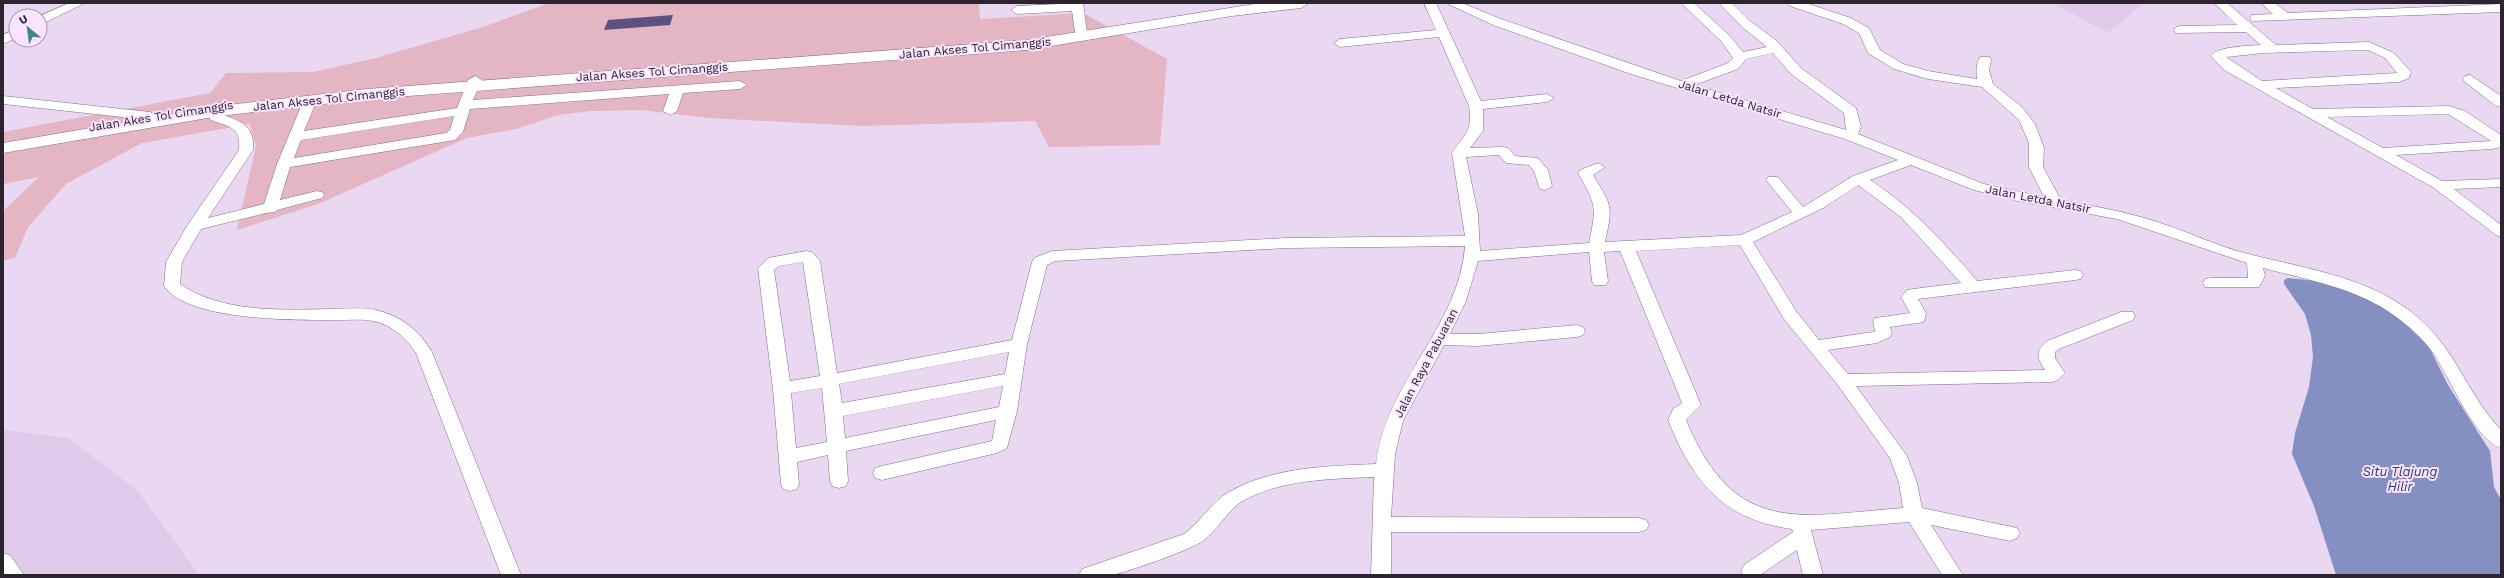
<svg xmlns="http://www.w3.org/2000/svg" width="2504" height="578" font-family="'Work Sans',sans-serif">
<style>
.built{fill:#e1c9ea}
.green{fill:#e4b5c2}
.water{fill:#8590c2}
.building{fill:#5d5180}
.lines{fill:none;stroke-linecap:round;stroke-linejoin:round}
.minor-casing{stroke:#816f87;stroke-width:1}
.major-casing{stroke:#816f87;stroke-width:1}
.minor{fill:#fff;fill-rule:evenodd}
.major{fill:#fff;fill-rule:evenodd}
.labels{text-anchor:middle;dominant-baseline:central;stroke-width:4;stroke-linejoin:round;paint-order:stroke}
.street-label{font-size:12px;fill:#2c252f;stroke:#f8e4ff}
.water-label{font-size:13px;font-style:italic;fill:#2f3876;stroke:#f8e4ff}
</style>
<rect width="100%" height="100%" fill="#ead7f1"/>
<!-- built -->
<path class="built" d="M2052,3H2144L2108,33Z
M3,430L68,438L138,491L199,575H17L3,563Z"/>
<!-- green -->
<path class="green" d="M549,3H979L980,19L1083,13L1167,59L1160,145L1049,147L1035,121L862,126L709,118L641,110L591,111L558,115L516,129L467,138L318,204L237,230L256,146L250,124L142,143L66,184L28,227L15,258L3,261V211L39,177L3,184V132L210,93L226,73L313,72L376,58L483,27Z"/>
<!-- water -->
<path class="water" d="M2288,278L2317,281L2373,300L2399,318L2428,345L2448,385L2490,451L2494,487L2501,500V575H2336L2314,506L2292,454L2295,433L2309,387L2313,357L2311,335L2305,314L2284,284V280Z"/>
<!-- building -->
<path class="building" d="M673,15L670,25L604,30L608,20Z"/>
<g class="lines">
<defs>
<path id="minor" d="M69,3H85L40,25V16Z
M1083,3L1087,32L1081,36L1075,32L1072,11L1017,14L1011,10L1017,6Z
M1424,3H1436L1481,101L1547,94L1554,98L1547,102L1483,109V131L1470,148L1503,147L1508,148L1515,156L1538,158L1548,170L1552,186L1545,190L1540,189L1534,171L1529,165L1506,163L1499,155L1466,157L1478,214L1480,251L1589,243C1597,206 1596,205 1578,173L1580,170L1598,163L1605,167L1593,175C1612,206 1613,205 1605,242L1741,235L1792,212L1766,180L1768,177H1778L1803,207L1853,176L1898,160L1845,139L1631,74L1493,25L1446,3H1462L1501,19L1681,81L1728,63L1733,58L1721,41L1681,3H1694L1730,36L1743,52L1767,47L1742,27L1719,3H1732L1750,21L1776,40L1801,68L1856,108L1861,127L1858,134L1984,184L2044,197L2029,167V143L2019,120L1982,87L1928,79L1894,69L1868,53L1859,33L1843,24L1790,6L1788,3H1806L1851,18L1869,28L1880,50L1903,64L1928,71L1977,79C1976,71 1976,64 1980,57H1990L1991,60L1989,70L1993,84L2022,107L2035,124L2044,148L2043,167L2061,200C2098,207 2134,213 2169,226C2192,234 2214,244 2237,251C2294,267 2362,274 2410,311C2455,344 2465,392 2501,430V448C2473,439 2449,374 2431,350C2423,339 2410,327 2399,319C2361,289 2309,280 2263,268L2265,276L2259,287H2205L2203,283L2205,279L2211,278H2248L2247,263L2117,219L2018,201L1974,190L1911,165L1870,180C1912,207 1945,243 1977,281L2075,270L2081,271L2083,275L2081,279L2075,280L1918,299L1926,313L1924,322L1890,327L1892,333L1890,337L1877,343L1828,350L1848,374L2045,370C2037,358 2035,351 2047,341L2121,312H2133L2135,316L2133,320L2059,349L2055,352V358L2065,373L2058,380L2052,382L1856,386L1907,456L1917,483L1922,508L2017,528L2020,533L2017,538L2010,541L1931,525L1963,575H1942L1909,522L1811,530L1823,575H1803L1797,550L1760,575H1743L1741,571L1744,565L1793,532L1792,529C1723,520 1693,482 1668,420L1673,409L1682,403L1620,251L1604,252L1608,281L1606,285H1594L1592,281L1589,252L1478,261L1466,301L1450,334H1478L1577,325L1583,327L1585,331L1583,335L1577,337L1478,346L1444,345L1403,421L1395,454L1391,517L1639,518L1646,520L1649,525L1646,530L1639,532H1391V575H1371L1374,477C1332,479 1279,479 1241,502C1226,512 1218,530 1203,541C1192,549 1128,572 1112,575C1102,577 1090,575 1079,575L1082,569L1184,534C1201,522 1211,502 1229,492C1272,467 1328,466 1376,464C1385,383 1459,327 1465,246L1287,248L1055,261L1047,265L1027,344L1017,411L1007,448L997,453L882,480L875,478L873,473L875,468L882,466L992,441L996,420L846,451L848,481L846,486L839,488L832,486L830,481L828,455L797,462L799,484L797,489L790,491L783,489L781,484L773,389L758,268L768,258L806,251L812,252L820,261L837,373L1012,340L1032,262L1034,258L1052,251L1287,238L1465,236L1452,153C1465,134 1473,131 1469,106L1439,37L1340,47L1334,43L1340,39L1436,30ZM1773,53L1791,74L1844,113L1846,130L1694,85L1738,69L1746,59ZM1858,185L1901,217L1961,283L1913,289L1907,290L1901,297L1910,313L1875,318L1873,322L1875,331L1873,332L1819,340L1796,311L1753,242L1823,208ZM1740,245L1784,319L1837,384L1890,458L1899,483L1903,508C1797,516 1735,537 1686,420L1701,405L1636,251ZM803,262L820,376L790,381L774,270L779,266ZM1009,352L1005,374L842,403L839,384ZM1003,386L999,407L845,438L843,416ZM822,388L827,442L796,448L791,393Z
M2214,3H2227L2276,45L2369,42L2394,53L2411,72L2409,78L2399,82L2276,88L2313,109L2449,106L2465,111L2501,135V147L2492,149L2396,155L2442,181L2501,179V187L2454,189L2501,225V237L2496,235L2434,188L2224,70L2211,56C2217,46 2250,46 2261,45L2246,32L2176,33L2174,30L2176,27L2180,26L2237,25ZM2368,50L2385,58L2397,73L2262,81L2226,57L2264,53ZM2448,114L2491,141L2383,148L2327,117Z
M2261,3H2275L2288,13L2501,4V12L2252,21L2250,18L2252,15L2273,14Z
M16,29V38L3,44V35Z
M2470,75L2501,96V107L2496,106L2465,82L2463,79L2465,76Z
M475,76L482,80L473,100L740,81L747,85L740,89L683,93L677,111L670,115L663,111L669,94L470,109L463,132L455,140L290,167L280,200L317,191L322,192L324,195L322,198L277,210L275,212L266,213L201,229L182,262L180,284C222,313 281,310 330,309C345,309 362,307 376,310C401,316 419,330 432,352L521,575H501L416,353C406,338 391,324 373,321C359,318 342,321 327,320C290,320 186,320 164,286L166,262L187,226L239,150C241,127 230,127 211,120L209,117L216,103H226L228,106L224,115C243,122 255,127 253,150L208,218L264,204L277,164L305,97L310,96L317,100L304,131L457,108L468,80ZM454,116L450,130L446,133L294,158L301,140Z
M3,96L150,112L157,116L150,120L3,104Z
M3,553L10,555L24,575H3Z"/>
<path id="major" d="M1261,3H1309L1301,8L1232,16L1027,50L367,99L219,116L3,153V143L219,106L367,89L1027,40Z"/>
</defs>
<!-- minor casing -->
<use href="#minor" class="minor-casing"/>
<!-- major casing -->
<use href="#major" class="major-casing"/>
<!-- minor -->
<use href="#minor" class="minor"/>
<!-- major -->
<use href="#major" class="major"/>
</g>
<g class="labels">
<!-- street labels -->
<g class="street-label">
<text transform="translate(975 48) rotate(-5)">Jalan Akses Tol Cimanggis</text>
<text transform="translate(652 72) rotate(-4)">Jalan Akses Tol Cimanggis</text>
<text transform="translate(329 99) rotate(-6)">Jalan Akses Tol Cimanggis</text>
<text transform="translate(1730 99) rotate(17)">Jalan Letda Natsir</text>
<text transform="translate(161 116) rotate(-9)">Jalan Akes Tol Cimanggis</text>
<text transform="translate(2038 199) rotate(11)">Jalan Letda Natsir</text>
<text transform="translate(1426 363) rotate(-62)">Jalan Raya Pabuaran</text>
</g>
<!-- water labels -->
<g class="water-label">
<text x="2400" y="471">Situ Tlajung<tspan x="2400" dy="15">Hilir</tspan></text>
</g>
</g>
<!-- border -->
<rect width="2504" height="578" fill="none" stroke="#2c252f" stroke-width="8"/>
<!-- north arrow -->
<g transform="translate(28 28) rotate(331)"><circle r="19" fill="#f8e4ff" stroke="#a698ac"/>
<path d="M0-3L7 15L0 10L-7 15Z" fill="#408692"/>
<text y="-6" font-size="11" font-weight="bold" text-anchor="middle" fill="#2c252f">U</text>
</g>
</svg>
